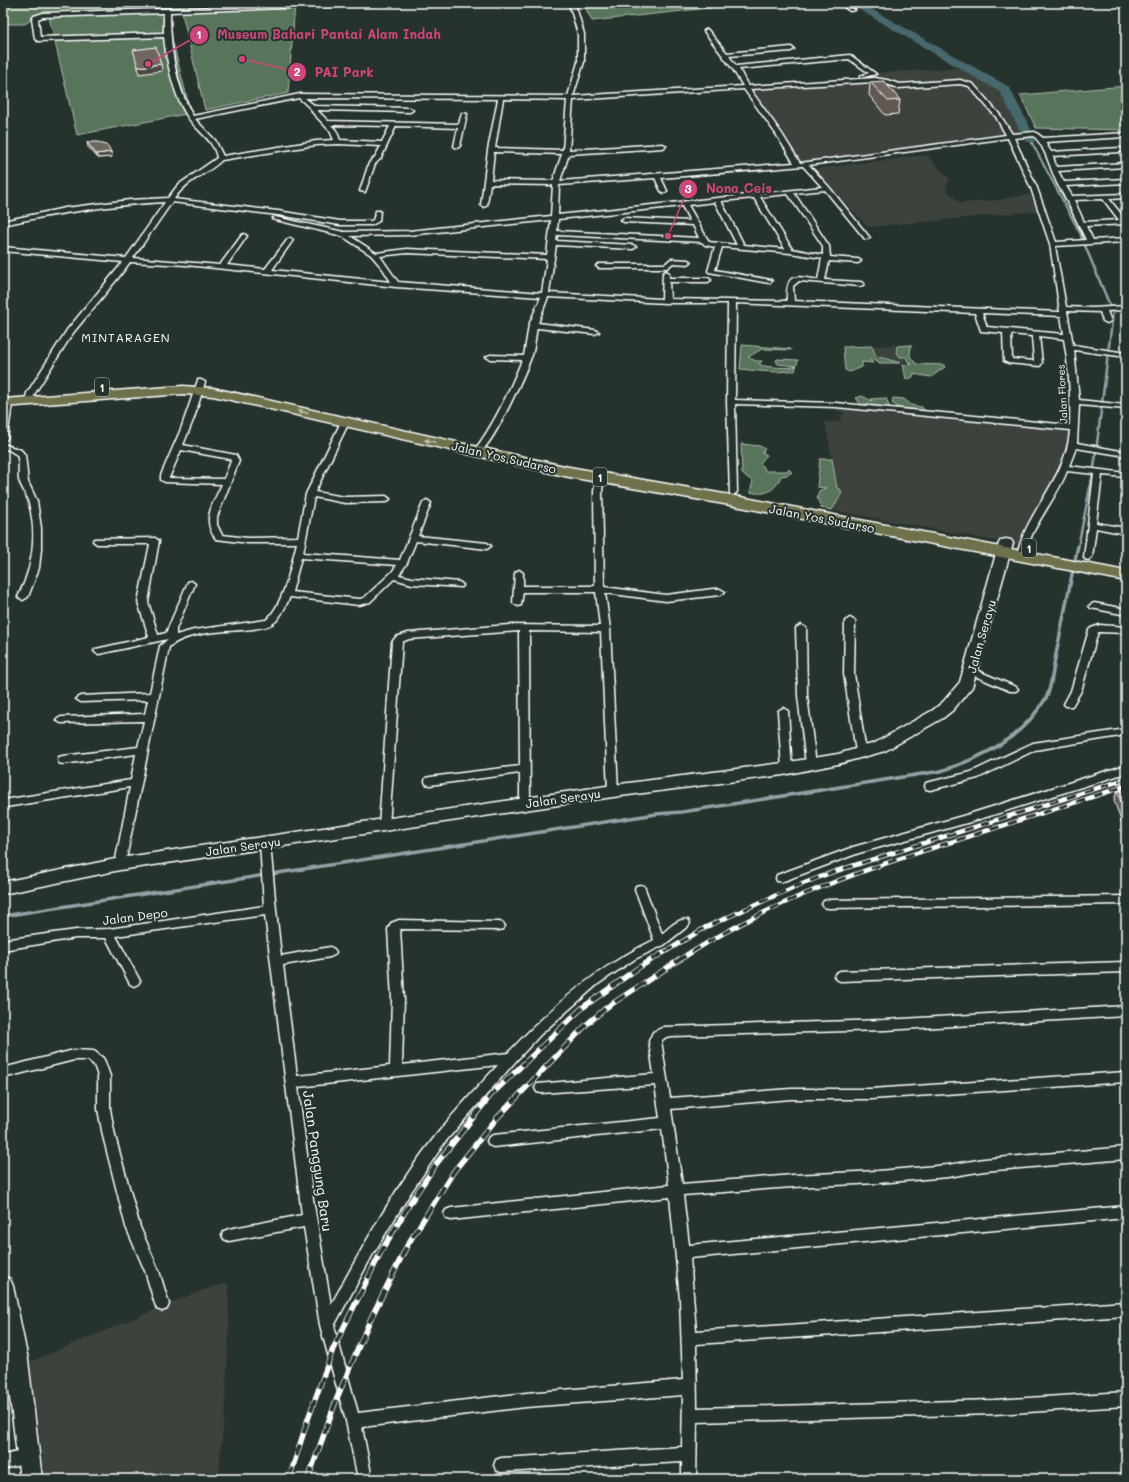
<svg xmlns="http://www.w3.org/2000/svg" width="1129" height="1482" font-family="Mali,sans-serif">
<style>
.built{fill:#3c433c}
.green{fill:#58745c;stroke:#acbaae}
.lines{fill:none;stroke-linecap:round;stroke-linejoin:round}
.stream-far2{stroke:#90a4a7;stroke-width:2}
.stream-far1{stroke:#90a4a7;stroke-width:2.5}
.stream{stroke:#90a4a7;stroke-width:3.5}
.river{fill:#46676d;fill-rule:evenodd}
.street-casing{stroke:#fff;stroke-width:3}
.secondary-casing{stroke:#fff;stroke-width:3}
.highway-casing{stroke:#fff;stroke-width:3}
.street{fill:#26332d;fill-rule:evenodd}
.secondary{fill:#26332d;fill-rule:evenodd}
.highway{fill:#6e714b;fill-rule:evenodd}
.rail-far1-casing{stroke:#fff;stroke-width:4.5}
.rail-casing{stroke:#fff;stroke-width:5.5}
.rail-far1{stroke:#26332d;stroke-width:3;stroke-dasharray:9;stroke-linecap:butt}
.rail{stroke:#26332d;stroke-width:4;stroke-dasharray:12;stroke-linecap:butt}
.wall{fill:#5f5953;stroke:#fff}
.shaded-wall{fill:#4e4843;stroke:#fff}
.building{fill:#6f6760;stroke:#fff}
.oneway{fill:#bebfae}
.labels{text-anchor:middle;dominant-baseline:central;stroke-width:4;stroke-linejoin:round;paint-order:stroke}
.far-street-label{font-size:10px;fill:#fff;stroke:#26332d}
.shield{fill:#26332d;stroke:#bec2c0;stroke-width:1}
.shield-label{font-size:11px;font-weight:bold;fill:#fff}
.far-quarter-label{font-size:12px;letter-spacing:1px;fill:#fff;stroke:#26332d}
.street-label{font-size:12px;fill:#fff;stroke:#26332d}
.near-street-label{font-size:14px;fill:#fff;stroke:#26332d}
.leader{fill:none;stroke:#ce467c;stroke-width:1.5}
.callout-dot{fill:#ce467c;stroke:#26332d;stroke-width:1.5}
.mark-label{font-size:12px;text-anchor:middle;font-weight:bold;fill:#fff}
.callout-label{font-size:13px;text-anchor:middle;font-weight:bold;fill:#ce467c;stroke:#26332d;stroke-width:4;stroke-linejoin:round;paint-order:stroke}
</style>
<rect width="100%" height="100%" fill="#26332d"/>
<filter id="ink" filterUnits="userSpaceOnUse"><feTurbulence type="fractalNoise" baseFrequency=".025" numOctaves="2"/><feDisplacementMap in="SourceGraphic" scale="8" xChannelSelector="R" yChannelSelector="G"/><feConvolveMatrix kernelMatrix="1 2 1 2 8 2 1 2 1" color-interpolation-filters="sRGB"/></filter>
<g filter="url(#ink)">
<!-- built -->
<path class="built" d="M958,68L999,89L1013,110L1022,133L980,136L869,154L799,163L776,125L748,85L877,77L876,73Z
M927,155L949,179L946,189L960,203L999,200L1030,194L1038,211L868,227L814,169Z
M896,345L894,351L900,357L904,358L906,362H901L877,355L874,346Z
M835,407L1074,428L1073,445L1023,546L832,510L841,493L838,488L825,422H841V415H844V412L836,411Z
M228,1283L229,1322L225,1409L218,1479H45L30,1362L200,1291Z"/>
<!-- green -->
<path class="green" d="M3,3H319L295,4L288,93L205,110L181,9L42,13L25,24H3Z
M583,3H717L718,7L592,21Z
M165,12L191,113L77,135L49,17Z
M1126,86V130L1036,128L1020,95Z
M742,345L791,349V350L762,349L748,357L756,361H762L760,363V365C765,367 792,369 796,366L778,364L776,361L777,359L798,360L795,371C788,370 783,372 776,372C764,372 752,370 740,369Z
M911,345L910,356L916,364L944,365L945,367L931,377L913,374V377L906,380L903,364L910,365L912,364L908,362L906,357H900L896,351L897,346Z
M872,346L876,356L901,363H878L877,360H870L873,363L862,362V367L850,372L845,370L843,347Z
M862,396L872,401L871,399L886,398L890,408L874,406L870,403L861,405L856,398Z
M893,398L904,399L911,405L922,407L925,411L899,408L892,403Z
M741,444L760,446L765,449L762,452L767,455L760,463L764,467L765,471H788V469L792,472L788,475L781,476C775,491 766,496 750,492L753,481L742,474Z
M820,459H832L837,488L840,489L842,493L832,510L821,508L817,497L819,491L826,488L817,487Z"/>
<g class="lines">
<!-- stream-far2 -->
<path class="stream-far2" d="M1030,139L1082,237"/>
<!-- stream-far1 -->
<path class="stream-far1" d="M1078,547L1094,468L1113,313L1081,236"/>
<!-- stream -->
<path class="stream" d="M3,916L656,814L682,812L941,771C984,757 1022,738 1046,698C1051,690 1053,669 1055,659C1063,621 1070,583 1078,546"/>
<!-- river -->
<path class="river" d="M848,3H861L1009,87L1036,139L1034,142H1026L1000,92Z"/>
<defs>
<path id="street" d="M337,3H380L377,5L170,12C170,48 175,84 193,116L300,94L568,96L578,62V34L569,3H575L584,34V62L573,96L743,86L732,68L704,31L707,29L727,53L791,47L794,49L791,51L729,56L736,66L850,55L876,74L860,78V76L869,73L849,59L739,69L748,86L875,78L887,80L899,84L960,80L973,84L1000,115L1012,134L1035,132L1043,138L1126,133V137L1045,142L1051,152L1120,148L1123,150L1120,152L1053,156L1056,167L1126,163V167L1058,171L1064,182L1126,179V183L1066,186L1072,196L1126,194V198L1109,199L1126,220V224L1086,226L1093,240L1126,238V242L1055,246L1066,307L1093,308L1126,306V310L1107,311L1111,321L1107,323L1103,321L1100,312L1067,311L1073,345L1126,353V357L1074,350L1079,400L1126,405V409L1079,405L1077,443L1126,452V456L1076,448L1069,466L1126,473V477L1102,475L1096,523L1126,528V534L1096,528L1092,557L1088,560L1085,559L1084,557L1094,474L1067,471C1056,500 1032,524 1025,555L1021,558L1017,555C1027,510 1067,478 1070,430L836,407L735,404L737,492L733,495L730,494L727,402L728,303H666L548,297L538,323L595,330L599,332L595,334L537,328C535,336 535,346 532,355C526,371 492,449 478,453L474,451C495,423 509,392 522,360L490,359L486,357L490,355L524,356L529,325L541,297L396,287L186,265L130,262L118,278L73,333L35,393L32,403H26L25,401L27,393L67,330L123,262L3,251V247L126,258L165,202C109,205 58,213 3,225V221L65,208L130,200L168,198L178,185L217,158C214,139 196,131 187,116C173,93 167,63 164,37L38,41L35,39L32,19L34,16L43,13ZM164,13V33L40,37L38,19L43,17ZM875,82L884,83L898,88L960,84L969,86L996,117L1006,135L800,163L782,134L750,89ZM744,89L776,134L794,163L560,181L569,154L663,148L666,146L663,144L569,150L573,100ZM299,98L311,109L313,113L330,131L334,140L316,141L223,156L215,140L195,119ZM305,98L498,99L488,150L481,205L484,207L487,205L490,184L553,185L551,216L409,231L344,232L275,217L272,219L342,236L371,255L383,269L391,282L272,270L293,240L290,238L288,239L265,269L227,265L247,236L244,234L242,235L220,265L133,258L172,202L278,215L340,225H372L379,221L380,211H376L373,220L371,221H340L278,211L174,199C189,178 205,176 222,160L316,145L338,144L381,146L375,157L369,163L360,191L365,192L375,164L381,158L396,126L458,128L454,146L457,148L460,146L467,114L462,113L459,124L328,121L317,110L410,112L413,110L410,108L315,106ZM503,99L567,100L563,150L495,148ZM331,125L390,126L382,142L340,140L336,130ZM1034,136C1047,149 1050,170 1058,185C1068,202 1077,221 1086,240L1056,242L1037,188L1014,138ZM1008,138L1031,188L1050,244L1060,312L794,301L793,286L799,281L861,286L864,284L861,282L825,280L829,261L858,263L861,261L858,259L830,257L829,246L794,193L825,190L865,239L870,238L829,187L809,165ZM494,152L562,154L553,181L491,180ZM803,166L822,187L558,215L559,185L655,178L661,191L664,193L667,191L661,178ZM788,194L823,246V255L792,249L760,197ZM754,198L785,249L744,245L721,201ZM1103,199L1119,220L1084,222L1074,200ZM715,202L737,245L709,242L688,205ZM682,206L690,221L624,218L621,220L624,222L693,225L699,238L557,231L558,219ZM551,220L547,255L407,249L376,253L350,236L409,235ZM557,235L702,242L705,245L715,247L708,271L709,272L769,283L772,281L771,280L715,270L722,247L790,253L822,258L818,280C794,276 786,272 787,301L670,299L669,282H708L711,280L708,278H669V273L666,271L663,273L662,299L549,293L556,245L633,249L636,247L633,245L556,241ZM407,253L547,259L542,293L398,282L380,256ZM736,303L975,313L981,331L1003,333L1004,361L1008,363L1040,366L1042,363L1039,336L1064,339C1069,368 1071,396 1070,425L836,403L735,400ZM982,313L1061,316L1064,334L987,327ZM1011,334L1032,336L1034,361L1012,359Z
M838,3H845L855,10L850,11Z
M671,259L688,260L691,262L688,264L673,263L667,268H599L596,266L599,264H665Z
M198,380H201L205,382L194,418L183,445L236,455L239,461L217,517V525L222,535L248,538L298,537L306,494L341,422L345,420L349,422L315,492L345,497L386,496L390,499L386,502L345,503L314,497L303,553L400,560L423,503L427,500L431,503L418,536L487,543L491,546L487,549L416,541L407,563L399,575L412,578L459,582L463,585L462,587L412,584L394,579L370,602L359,605L290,597C286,605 282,615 276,621C270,627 260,628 253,629C228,632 189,630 169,647L125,864L124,867L120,868L116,867L115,864L130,787L6,807L3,806V800L131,780L136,754L63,764L59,763L58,760L59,757L63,756L138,747L144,721L61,723L56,720L61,717L145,714L148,700L81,702L76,699L81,696L150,693L160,646L168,639L99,654L96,653L94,651L96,649L149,637L138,602L150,544H97L93,541L94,539L155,538L159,541L148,602L158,635L166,633L188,582L191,581L195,584L176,629V635L194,630L266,620C284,605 291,565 297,543H248L216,539C201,520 213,504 222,484L165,482L161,480V475L181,429ZM181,450L230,459L231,461L224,479L169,478ZM301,558L397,565L392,572L364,598L359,599L292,592Z
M5,401H8L12,403L7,439L3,441V411Z
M3,444L21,450L25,455L28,482L37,501L41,528V549L39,568L28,597L23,600L18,597C33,567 38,533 28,500C26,493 21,487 19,480C18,472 20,463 17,455L9,450L3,448Z
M597,475H603L604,477L602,491L604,587L666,595L713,589H720L725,592L720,595L666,601L605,593L610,629L618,791L617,794H609L608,791L601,632L529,631L530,804L529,807H521L520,804V773L430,785L426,784L425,781L426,778L430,777L520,766L519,631L409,639L402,642L389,826L388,829H380L379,826L392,642L396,637L408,633L509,625L600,626L596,592H523L521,605L518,606L513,603L515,573L519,570L523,573V586H595L594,491Z
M1094,603L1126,609V615L1091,608L1089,606Z
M850,618L855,621L854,674L866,752L865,755H857L856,752L844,674L845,621Z
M801,625L806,628L807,696L816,764L815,767H807L806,764L798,696L796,628Z
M1100,625L1126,627V633L1098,632L1081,691L1072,706H1066L1064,704L1071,691L1089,630L1091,628Z
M971,668L1016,687L1018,689L1016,691H1010L968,673L966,671L968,669Z
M783,708L788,711L792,769L791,772H783L782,769L778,711Z
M1126,729V735L1035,750L978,778L930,790L926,789L925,786L926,783L971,772L1033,743Z
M1126,765V773L967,823L859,853L781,882L777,881L776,878L777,875L853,847L966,815Z
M265,839L269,840L270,843L276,910L281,956L330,947L334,949L336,952L334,955L330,957L283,965L297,1076L390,1066L392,999L388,929L391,923L399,920L499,922L503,923L505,926L503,929L499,930L400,929L404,999L402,1065L508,1053C550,1008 597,967 654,940L635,889L636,886L640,885L644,886L662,934C669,928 679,917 688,920L690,923L688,926L664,945L635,959L598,984L541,1034L515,1062L445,1142L411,1192L373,1254L334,1326L358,1413L526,1393L683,1380L680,1299L670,1197L451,1220L446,1218L444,1214L446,1210L451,1208L669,1185L662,1129L493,1147L489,1145L487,1141L489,1137L493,1135L660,1118L655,1085L541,1093L537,1092L535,1088L537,1084L654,1074L649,1041L653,1032L664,1027L885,1020L1126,1006V1016L885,1030L672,1036L666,1037L661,1041L670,1098L791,1089H871L1126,1072V1082L871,1099H791L671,1109L682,1184L793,1175L878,1171L948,1165L984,1159L1126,1147V1159L984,1171L948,1177L878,1183L793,1187L683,1195L689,1245L1126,1206V1218L690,1258L696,1331L1126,1302V1316L696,1344L697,1408L994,1400L1126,1392V1406L994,1414L697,1422L696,1479H682V1462L501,1472L496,1470L494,1465L496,1460L501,1458L682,1447L683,1395L526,1407L362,1427L372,1479H358L346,1421L320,1325L304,1227L229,1241L224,1239L222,1235L224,1231L229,1229L302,1215L265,915L116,936L140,981L138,984L134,986L130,984L106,938H76L3,950V940L76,930L109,929L264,906L260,843L261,840ZM498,1065C477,1088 456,1110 437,1134C395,1186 363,1247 331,1305L313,1199L298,1087Z
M1126,896V904L828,908L824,907L822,904L824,901L828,900Z
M1126,962V972L840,981L836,979L834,976L836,973L840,971Z
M74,1050L94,1051L103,1058L105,1062L110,1076V1109L115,1136L140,1227L159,1271L169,1304L167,1309L162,1311L157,1309L155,1304L145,1271L126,1227L103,1136L98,1109V1076L94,1065L88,1060H74L3,1078V1068Z
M28,1450L33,1452L35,1457L33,1462L3,1469V1455Z"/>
<path id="secondary" d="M1006,539L1011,540L1013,543L972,687L953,710L943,718L885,751L838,764L783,775L613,797L120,870L3,894V882L120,858L613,785L783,763L838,754L875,743L933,710L943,702L960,682L999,543L1001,540Z
M3,1276L10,1279L13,1286L28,1360L42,1479H20L3,1341Z"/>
<path id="highway" d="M183,386L213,388L569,467L730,495L1126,571V581L730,505L569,477L213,396L183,394L3,407V399Z"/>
</defs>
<!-- street casing -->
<use href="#street" class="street-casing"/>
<!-- secondary casing -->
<use href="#secondary" class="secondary-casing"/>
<!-- highway casing -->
<use href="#highway" class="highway-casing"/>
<!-- street -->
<use href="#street" class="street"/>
<!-- secondary -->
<use href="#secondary" class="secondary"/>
<!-- highway -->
<use href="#highway" class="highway"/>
<defs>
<path id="rail-far1" d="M665,952L706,927L792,888L830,873L1126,779
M692,952C776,899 870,867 964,838C1018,821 1072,803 1126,786"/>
<path id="rail" d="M289,1479L307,1422L333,1349L382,1250L412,1200L437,1163L491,1095L582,1008L638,968L666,951
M308,1479L337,1398L370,1320L408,1244L454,1171L497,1118L586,1025L607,1007L693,951"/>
</defs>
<!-- rail-far1 casing -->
<use href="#rail-far1" class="rail-far1-casing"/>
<!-- rail casing -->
<use href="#rail" class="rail-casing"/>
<!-- rail-far1 -->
<use href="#rail-far1" class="rail-far1"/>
<!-- rail -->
<use href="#rail" class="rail"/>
</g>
<!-- wall -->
<path class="wall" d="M870,82L900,100L898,114L885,115L869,95Z
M87,142L111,152L112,157L98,158L88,147Z
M1117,791H1126V827H1123L1114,800Z"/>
<!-- shaded-wall -->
<path class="shaded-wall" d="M161,64L162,71L139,74L138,67Z
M111,152L112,157L98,158L96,154Z"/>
<!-- building -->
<path class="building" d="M156,47L161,64L138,67L133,50Z
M884,81L900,100L888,101L870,82Z
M87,142H98L108,146L111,152L96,154Z
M1117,791H1126V816Z"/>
<!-- one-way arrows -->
<defs><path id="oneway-solid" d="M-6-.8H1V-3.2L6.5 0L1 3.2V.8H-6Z"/></defs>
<g class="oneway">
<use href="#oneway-solid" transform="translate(303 412) rotate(-167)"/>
<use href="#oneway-solid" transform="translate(430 441) rotate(-168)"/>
</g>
</g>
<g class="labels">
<!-- far-street labels -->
<g class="far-street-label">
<text transform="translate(1062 394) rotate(-93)">Jalan Flores</text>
</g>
<!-- shield labels -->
<g class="shield">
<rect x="95" y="378" width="14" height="18" rx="3"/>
<rect x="593" y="468" width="14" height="18" rx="3"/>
<rect x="1022" y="539" width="14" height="18" rx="3"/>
</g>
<g class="shield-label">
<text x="102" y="387">1</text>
<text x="600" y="477">1</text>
<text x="1029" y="548">1</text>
</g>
<!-- far-quarter labels -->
<g class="far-quarter-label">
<text x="126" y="337">MINTARAGEN</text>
</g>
<!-- street labels -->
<g class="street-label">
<text transform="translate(504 457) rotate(13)">Jalan Yos Sudarso</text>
<text transform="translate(822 518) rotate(11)">Jalan Yos Sudarso</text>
<text transform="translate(981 636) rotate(-74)">Jalan Serayu</text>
<text transform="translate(563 798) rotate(-8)">Jalan Serayu</text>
<text transform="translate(243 846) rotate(-8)">Jalan Serayu</text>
<text transform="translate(135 916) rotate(-7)">Jalan Depo</text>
</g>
<!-- near-street labels -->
<g class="near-street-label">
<text transform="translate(318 1161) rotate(82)">Jalan Panggung Baru</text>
</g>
</g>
<!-- callouts -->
<path class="leader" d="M148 64L199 35M242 59L297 72M668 236L688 189"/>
<g class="callout-dot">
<circle cx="148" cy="64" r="4"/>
<circle cx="242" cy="59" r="4"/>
<circle cx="668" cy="236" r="4"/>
<circle cx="199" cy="35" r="10"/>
<circle cx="297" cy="72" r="10"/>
<circle cx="688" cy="189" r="10"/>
</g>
<g class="mark-label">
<text x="199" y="39">1</text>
<text x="297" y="76">2</text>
<text x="688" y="193">3</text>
</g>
<g class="callout-label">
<text x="329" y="39">Museum Bahari Pantai Alam Indah</text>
<text x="344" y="77">PAI Park</text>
<text x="739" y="193">Nona Ceis</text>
</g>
<!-- margin -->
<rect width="1129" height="1482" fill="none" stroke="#26332d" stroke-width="16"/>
<rect x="8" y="8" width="1113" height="1466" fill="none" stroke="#fff" stroke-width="1.5" filter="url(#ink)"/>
</svg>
